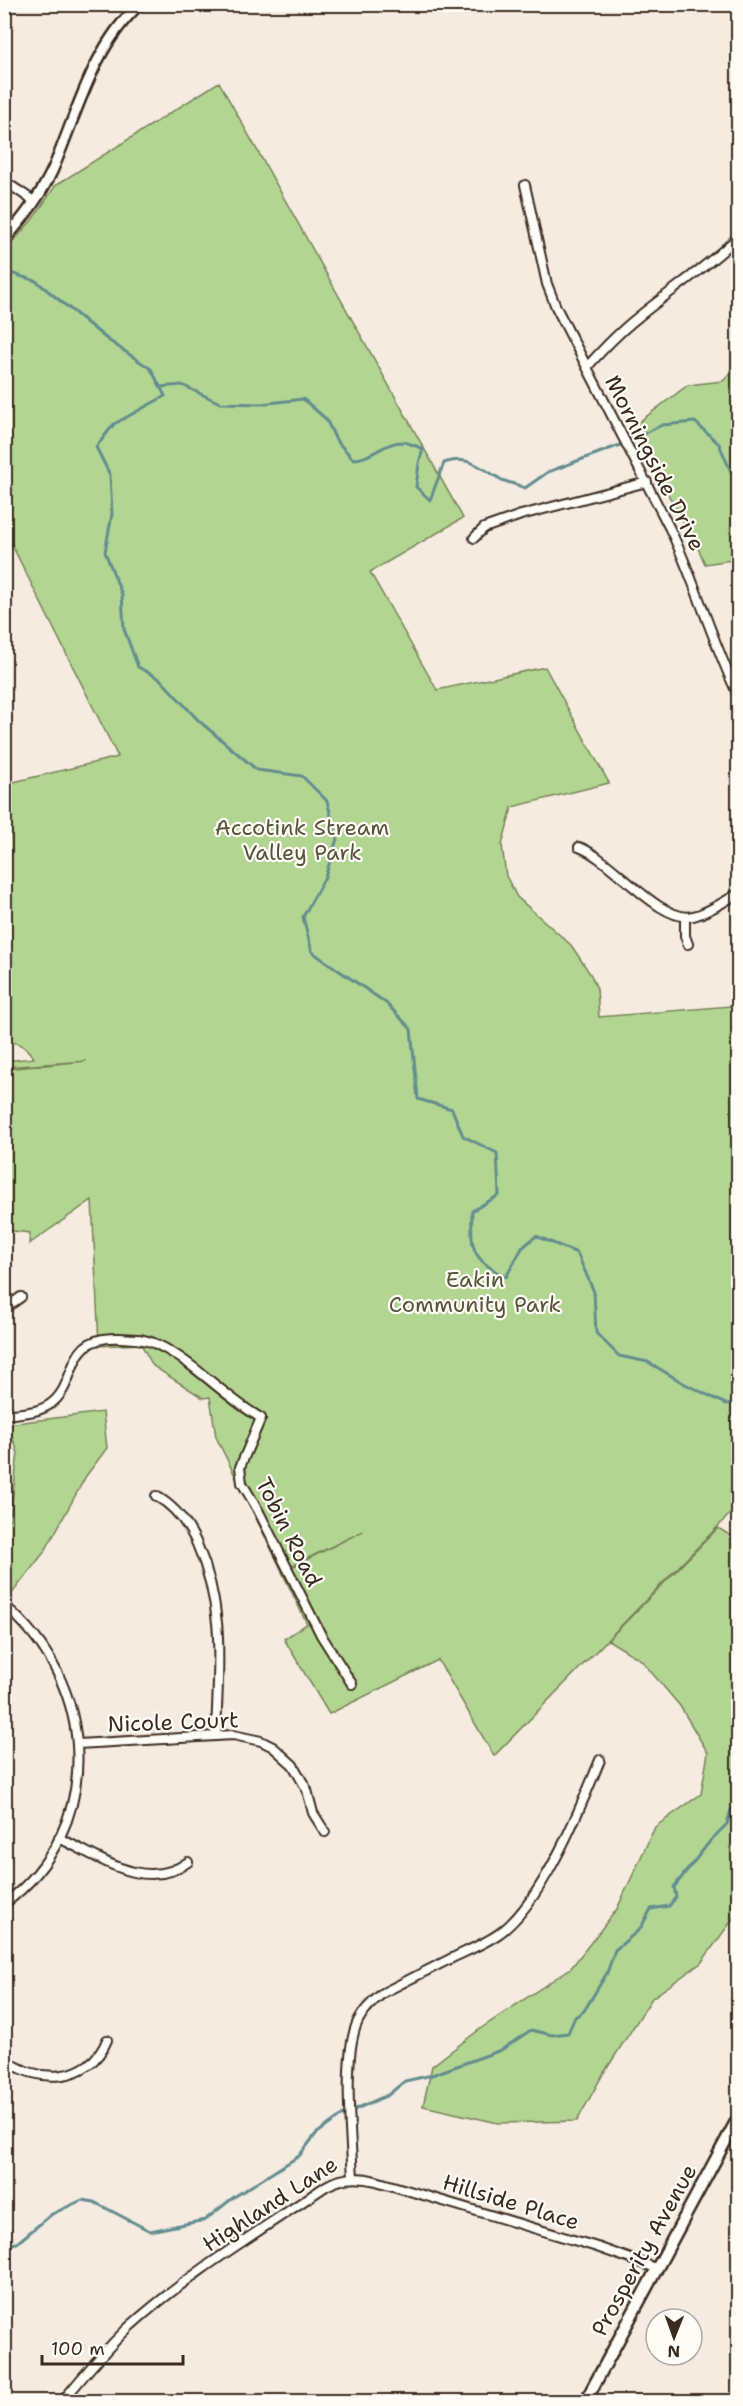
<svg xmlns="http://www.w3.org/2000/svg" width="743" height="2406" font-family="'Shantell Sans',sans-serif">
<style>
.green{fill:#b2d691;stroke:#768058;stroke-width:1.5}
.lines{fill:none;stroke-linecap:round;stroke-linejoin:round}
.stream{stroke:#648d8f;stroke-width:3}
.minor-casing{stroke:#3b2a1e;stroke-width:12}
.tertiary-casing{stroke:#3b2a1e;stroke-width:14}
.secondary-casing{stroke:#3b2a1e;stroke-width:15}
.minor{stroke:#fdfcf7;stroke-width:8}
.tertiary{stroke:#fdfcf7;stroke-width:9}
.secondary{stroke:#fdfcf7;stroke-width:10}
.labels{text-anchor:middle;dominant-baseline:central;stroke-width:4.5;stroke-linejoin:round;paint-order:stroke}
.street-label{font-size:22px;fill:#3b2a1e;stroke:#fdfcf7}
.park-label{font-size:22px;fill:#59553b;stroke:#fdfcf7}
</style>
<rect width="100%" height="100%" fill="#f5ebe0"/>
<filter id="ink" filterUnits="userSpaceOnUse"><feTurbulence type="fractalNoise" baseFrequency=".0167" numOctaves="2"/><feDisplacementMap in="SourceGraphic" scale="12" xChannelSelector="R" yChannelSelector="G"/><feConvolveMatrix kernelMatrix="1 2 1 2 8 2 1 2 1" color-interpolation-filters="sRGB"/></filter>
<g filter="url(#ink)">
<!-- green -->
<path class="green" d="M219,82L463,518L370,572L437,690L545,667L609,783L512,807L502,845L506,876L517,897L571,945L591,975L597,989L599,1017L731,1006L738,1021V1517L731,1513L494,1756L438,1660L329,1714L284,1639L307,1624L282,1572L363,1531L282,1571L216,1437L210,1397L203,1398L153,1366L141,1344L99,1346L92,1200L29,1244L30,1233L5,1230V1069L86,1061L5,1067V1061L34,1058C26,1047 18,1040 5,1043L4,805L9,794L5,784L118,757L5,531L4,260L9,255L5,251L32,220L56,185Z
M738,366V559L705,564L697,546L631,428L688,385L723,381Z
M103,1412L107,1448L86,1476L45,1551L10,1596L5,1592V1525L10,1518L18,1453L8,1424Z
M718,1528L738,1540V1912L701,1963L652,1998L602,2076L577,2121L498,2123L423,2106L432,2066L480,2029L571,1968L617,1909L655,1827L701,1794L708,1753L680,1706L641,1660L608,1640Z"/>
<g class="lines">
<!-- stream -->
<path class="stream" d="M4,271L36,281L108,340L151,369L165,396L114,424L96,447L110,475L112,514L105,552L122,595L124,629L138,667L160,679L199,721L257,770L302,776L327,801L337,839L325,877L303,917L312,952L386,1003L411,1029L418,1099L452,1109L463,1136L497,1153L499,1195L472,1211C471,1248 470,1259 506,1277L522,1248L536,1236L577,1253L594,1292L596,1333L619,1356L648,1362L685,1384L726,1404L738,1402
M160,387L182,385L220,403L261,404L303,399L326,419L336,440L353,459C372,459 385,441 404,442C410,443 418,447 423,449L419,463L416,487L430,500L444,463C468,454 482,469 502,480C510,483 518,485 525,488L548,472L620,445
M633,439L662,425L695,422L719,444L738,488
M4,2251L11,2244L17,2243L52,2214L82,2200L94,2202L150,2231L205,2220L234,2197L299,2156L316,2134L342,2115L388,2095L405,2081L432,2075L501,2050L531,2030L552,2035L568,2033L575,2017L584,2011L607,1973L615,1950L640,1929L651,1909L669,1906L676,1897L674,1887L711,1840L727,1824L731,1810L738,1802"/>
<defs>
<path id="minor" d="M4,181L34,201
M525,185L547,284L556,307L670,529C696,583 712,641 738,695
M587,367C603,349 618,333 637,318C670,291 707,267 738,237
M474,538L484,528L521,515L647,482
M579,847C611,858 660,924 693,916C708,913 724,901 738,894
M685,917V936L688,944
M4,1309L21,1297
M4,1415C19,1413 37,1413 49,1405C81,1384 61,1335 120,1338C132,1339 145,1338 156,1344C195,1362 224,1397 261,1418L240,1467L242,1483L258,1510L321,1635L352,1684
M156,1496C176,1507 188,1524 197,1544C226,1611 218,1665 216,1736
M4,1605C98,1683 106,1829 4,1904
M78,1744L233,1735L261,1741L273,1747L293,1765L307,1790L313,1813L325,1832
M59,1838C99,1857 146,1893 188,1862
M4,2058C36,2085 90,2083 107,2040
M353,2178C351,2138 342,2055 358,2021C364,2009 373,2001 383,1993C404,1982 426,1971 448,1960C464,1952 482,1945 497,1935C541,1906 580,1809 600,1760
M62,2402C83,2376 105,2350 129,2327C189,2273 260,2231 326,2186C342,2177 358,2176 376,2181L597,2247L656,2268"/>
<path id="tertiary" d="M4,240C23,219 41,195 53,169C77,113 93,46 140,4"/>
<path id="secondary" d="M585,2402L738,2118"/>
</defs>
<!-- minor casing -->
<use href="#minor" class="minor-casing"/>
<!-- tertiary casing -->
<use href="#tertiary" class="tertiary-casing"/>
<!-- secondary casing -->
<use href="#secondary" class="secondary-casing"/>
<!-- minor -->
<use href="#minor" class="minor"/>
<!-- tertiary -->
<use href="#tertiary" class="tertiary"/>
<!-- secondary -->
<use href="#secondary" class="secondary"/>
</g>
</g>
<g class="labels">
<!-- street labels -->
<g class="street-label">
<text transform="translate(655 463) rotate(63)">Morningside Drive</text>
<text transform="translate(289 1532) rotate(63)">Tobin Road</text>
<text transform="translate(173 1722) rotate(-2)">Nicole Court</text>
<text transform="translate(511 2202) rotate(17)">Hillside Place</text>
<text transform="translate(270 2204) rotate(-33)">Highland Lane</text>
<text transform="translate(644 2250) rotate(-61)">Prosperity Avenue</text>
</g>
<!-- park labels -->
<g class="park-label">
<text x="302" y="827">Accotink Stream<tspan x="302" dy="25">Valley Park</tspan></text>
<text x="475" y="1279">Eakin<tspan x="475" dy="25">Community Park</tspan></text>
</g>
</g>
<!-- margin -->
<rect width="743" height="2406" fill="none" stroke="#fdfcf7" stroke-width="24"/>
<rect x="12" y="12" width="719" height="2382" fill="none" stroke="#3b2a1e" stroke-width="2" filter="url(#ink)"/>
<!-- north arrow -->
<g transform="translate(674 2337) rotate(181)"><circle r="28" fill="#fdfcf7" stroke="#afa8a0" stroke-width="1.5"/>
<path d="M0-4.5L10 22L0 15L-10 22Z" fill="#3b2a1e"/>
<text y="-9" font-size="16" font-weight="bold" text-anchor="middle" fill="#3b2a1e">N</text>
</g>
<!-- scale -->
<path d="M42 2355v9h141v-9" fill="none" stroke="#3b2a1e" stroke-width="3"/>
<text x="51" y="2355" font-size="18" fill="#3b2a1e" stroke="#fdfcf7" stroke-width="4.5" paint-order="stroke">100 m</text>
</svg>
